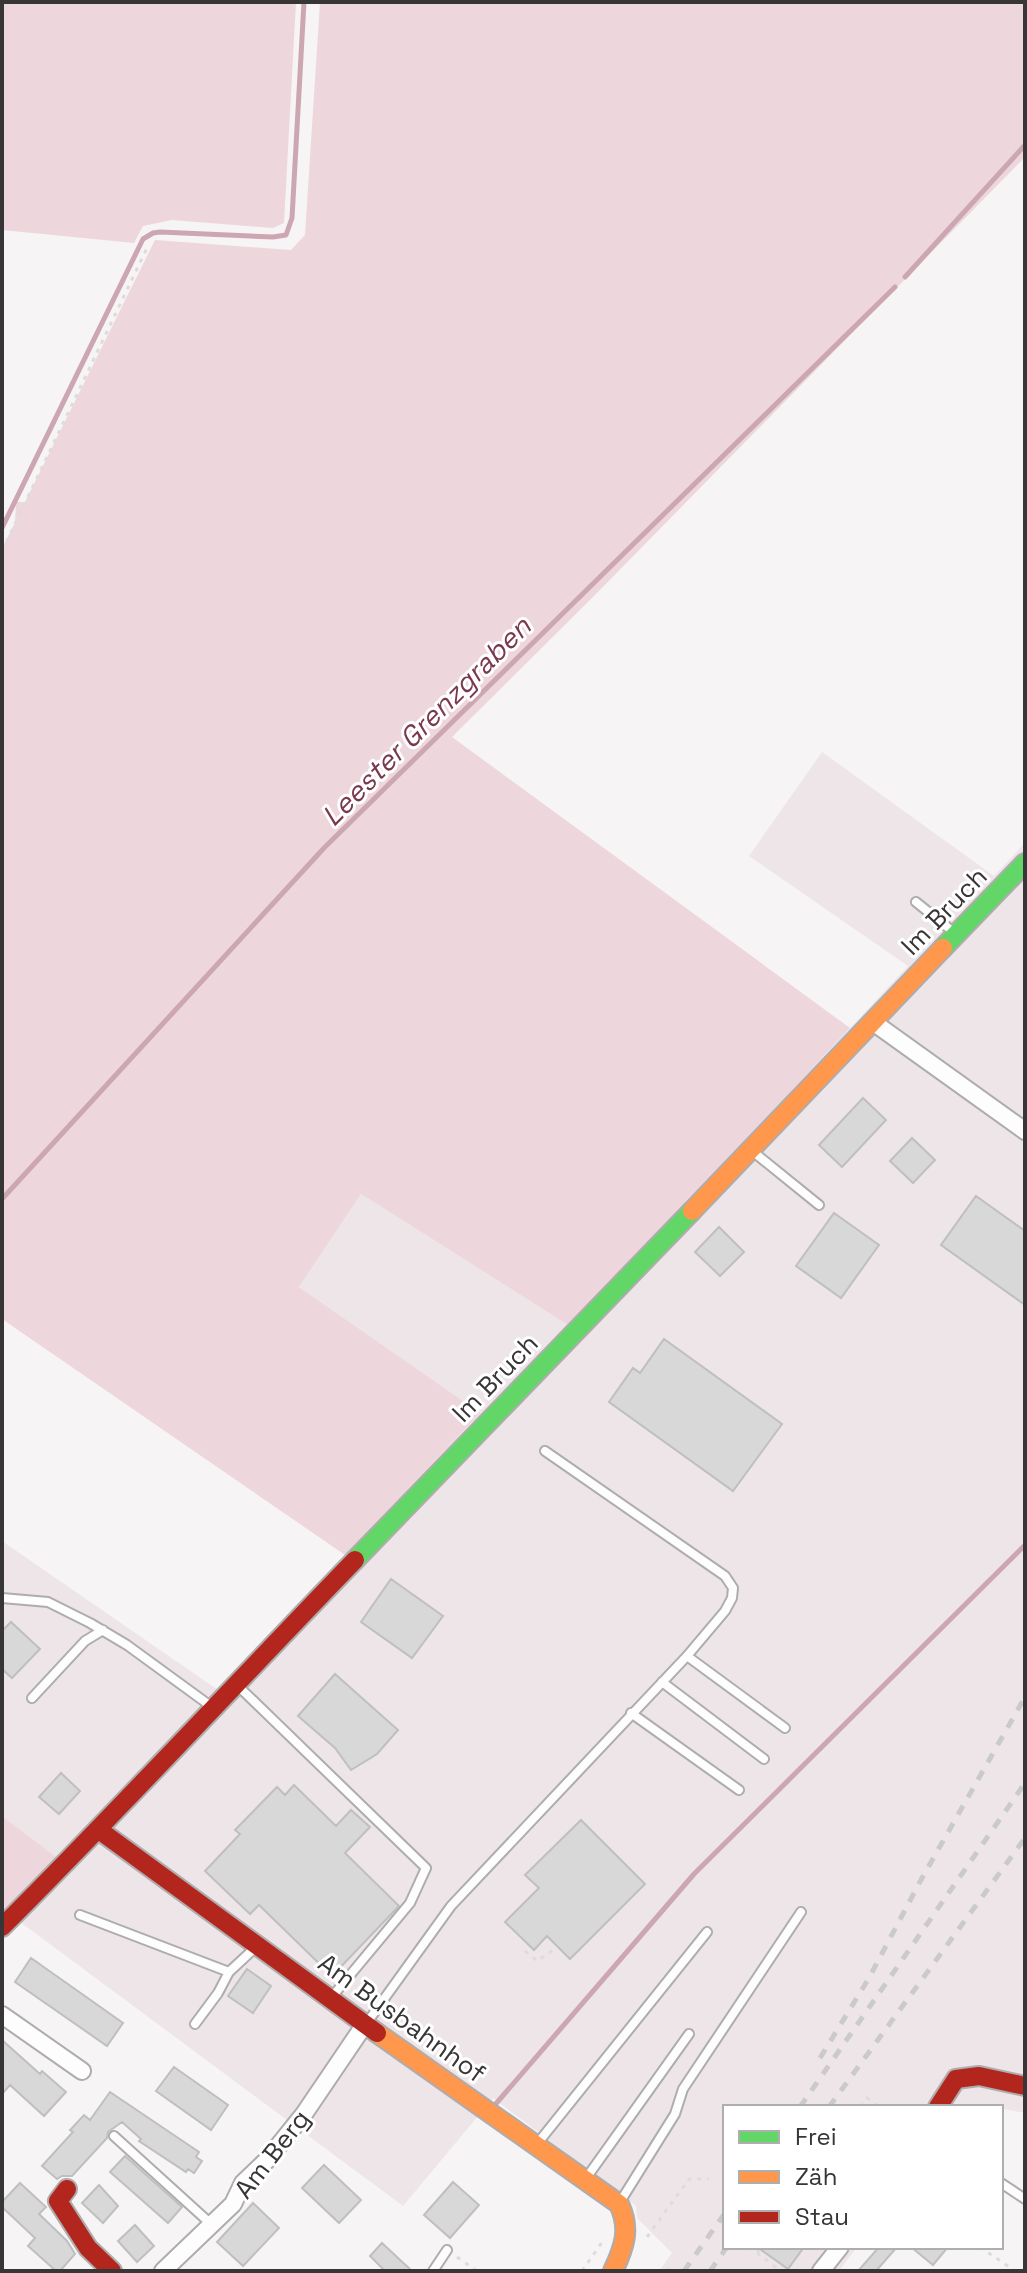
<svg xmlns="http://www.w3.org/2000/svg" width="1027" height="2273" font-family="'Space Grotesk',sans-serif">
<style>
.built{fill:#ede5e7}
.green{fill:#edd7dd}
.lines{fill:none;stroke-linecap:round;stroke-linejoin:round}
.stream{stroke:#cca7b2;stroke-width:5}
.building{fill:#d9d8d8;stroke:#bfbfbf;stroke-width:2}
.lane-casing{stroke:#aeacac;stroke-width:12}
.street-casing{stroke:#aeacac;stroke-width:20}
.fast-casing{stroke:#aeacac;stroke-width:22}
.slow-casing{stroke:#aeacac;stroke-width:22}
.jam-casing{stroke:#aeacac;stroke-width:22}
.path{stroke:#dddcdc;stroke-width:3;stroke-dasharray:4 6;stroke-linecap:butt}
.lane{stroke:#fefdfe;stroke-width:8}
.street{stroke:#fefdfe;stroke-width:16}
.fast{stroke:#63d668;stroke-width:18}
.slow{stroke:#ff974d;stroke-width:18}
.jam{stroke:#b3261e;stroke-width:18}
.rail{stroke:#cbcaca;stroke-width:5;stroke-dasharray:10 10;stroke-linecap:butt}
.labels{text-anchor:middle;dominant-baseline:central;stroke-width:6;stroke-linejoin:round;paint-order:stroke}
.street-label{font-size:26px;fill:#373536;stroke:#fff}
.water-label{font-size:28px;font-style:italic;fill:#7a3850;stroke:#fff}
</style>
<rect width="100%" height="100%" fill="#f7f4f5"/>
<!-- built -->
<path class="built" d="M822,752L994,876L1025,843V2113L979,2104L972,2107H725V2247H857L839,2271H659L672,2253L637,2218L636,2206L493,2098L403,2206L4,1910L56,1858L2,1816V1541L218,1690L479,1413L299,1287L361,1194L571,1327L908,966L749,856Z"/>
<!-- green -->
<path class="green" d="M2,2H296L284,223L273,228L172,220L143,226L134,243L2,230Z
M320,2H1025V157L596,594L452,737L850,1028L571,1327L361,1194L299,1287L480,1413L345,1555L2,1319V548L15,523L16,502H25L155,240L291,250L305,235Z
M2,1816L56,1857L2,1912Z"/>
<g class="lines">
<!-- stream -->
<path class="stream" d="M905,277L1025,145
M2,528L143,239L153,233L160,232L273,237L286,235L292,218L304,2
M2,1199L324,848L895,287
M494,2106L694,1874L1025,1545"/>
</g>
<!-- building -->
<path class="building" d="M863,1098L886,1120L842,1167L819,1145Z
M912,1138L935,1160L913,1183L890,1161Z
M976,1196L1025,1231V1305L941,1245Z
M834,1213L879,1245L841,1298L796,1266Z
M719,1227L744,1252L720,1276L695,1252Z
M664,1339L782,1424L733,1491L609,1402L633,1368L640,1373Z
M391,1579L443,1616L412,1658L361,1622Z
M11,1622L40,1649L12,1678L2,1669V1631Z
M335,1674L398,1730L377,1754L351,1770L335,1748L298,1716Z
M61,1773L80,1791L59,1814L39,1797Z
M294,1785L336,1826L351,1810L370,1827L345,1853L399,1906L332,1976L259,1905L250,1914L205,1871L240,1834L235,1830L277,1787L285,1795Z
M581,1820L645,1884L570,1959L547,1936L534,1950L505,1922L539,1888L525,1875Z
M31,1958L123,2023L107,2046L15,1982Z
M247,1969L271,1986L253,2013L228,1996Z
M2,2040L40,2074L42,2071L66,2092L44,2116L10,2085L2,2094Z
M174,2067L228,2105L211,2130L156,2091Z
M110,2092L199,2152L196,2157L202,2161L194,2173L188,2169L186,2172L139,2141L141,2139L122,2122L108,2132L107,2138L72,2176H62L57,2179L42,2166L73,2132L70,2130L84,2115L90,2120Z
M125,2156L182,2207L168,2223L110,2172Z
M324,2165L361,2200L339,2223L302,2188Z
M453,2182L479,2205L450,2238L424,2215Z
M20,2183L46,2207L39,2214L67,2241L75,2254L60,2271H56L28,2246L35,2238L2,2207V2202Z
M99,2185L118,2206L103,2223L82,2203Z
M253,2203L279,2228L243,2266L217,2242Z
M135,2225L154,2246L137,2262L118,2241Z
M382,2243L412,2271H385L370,2256Z
M757,2247H804L788,2269Z
M879,2247H897L876,2271H858Z
M911,2247H948L933,2265Z"/>
<g class="lines">
<defs>
<path id="lane" d="M916,902L956,934
M751,1150L819,1205
M2,1598L48,1602L90,1623L127,1645L212,1707
M687,1656L785,1728
M662,1682L764,1759
M236,1684L426,1868L410,1903L331,1998
M32,1698L85,1641L103,1630
M631,1713L739,1790
M80,1915L229,1972
M195,2024L218,1993L229,1972L257,1946
M366,2024L451,1906L687,1656L725,1611L732,1598L733,1588L725,1576L545,1451
M114,2136L211,2224
M537,2144L707,1932
M587,2177L689,2034
M1001,2183L1025,2199
M620,2202L675,2114L683,2089L801,1912
M433,2271L447,2250"/>
<path id="street" d="M873,1022L1025,1131
M2,2015L82,2071
M163,2271L233,2204L243,2183L267,2160L304,2114L365,2024
M821,2271L840,2247"/>
<path id="fast" d="M943,948L1025,863
M355,1560L692,1211"/>
<path id="slow" d="M692,1211L943,948
M377,2033L619,2204C631,2229 624,2248 613,2271"/>
<path id="jam" d="M99,1830L377,2033
M2,1927C122,1807 237,1682 355,1560
M938,2107L956,2079L979,2076L1025,2086
M67,2189L58,2201L88,2248L112,2271"/>
</defs>
<!-- lane casing -->
<use href="#lane" class="lane-casing"/>
<!-- street casing -->
<use href="#street" class="street-casing"/>
<!-- fast casing -->
<use href="#fast" class="fast-casing"/>
<!-- slow casing -->
<use href="#slow" class="slow-casing"/>
<!-- jam casing -->
<use href="#jam" class="jam-casing"/>
<!-- path -->
<path class="path" d="M2,551L147,248
M525,1951L537,1961L556,1948
M861,2107L867,2098L879,2107
M647,2237L689,2179H709
M754,2247L752,2249L757,2253L761,2247
M980,2247L1015,2271
M757,2253L781,2271
M457,2257L477,2271
M582,2271L605,2238"/>
<!-- lane -->
<use href="#lane" class="lane"/>
<!-- street -->
<use href="#street" class="street"/>
<!-- fast -->
<use href="#fast" class="fast"/>
<!-- slow -->
<use href="#slow" class="slow"/>
<!-- jam -->
<use href="#jam" class="jam"/>
<!-- rail -->
<path class="rail" d="M820,2058L869,1978L922,1878L1025,1697
M800,2107L1025,1783
M829,2107L1025,1838
M669,2271L670,2270
M684,2271L725,2213
M710,2271L727,2247"/>
</g>
<g class="labels">
<!-- street labels -->
<g class="street-label">
<text transform="translate(944 911) rotate(-46)">Im Bruch</text>
<text transform="translate(495 1378) rotate(-46)">Im Bruch</text>
<text transform="translate(402 2018) rotate(36)">Am Busbahnhof</text>
<text transform="translate(272 2154) rotate(-52)">Am Berg</text>
</g>
<!-- water labels -->
<g class="water-label">
<text transform="translate(426 721) rotate(-45)">Leester Grenzgraben</text>
</g>
</g>
<!-- border -->
<rect width="1027" height="2273" fill="none" stroke="#373536" stroke-width="8"/>
<!-- legend -->
<rect x="723" y="2105" width="280" height="144" fill="#ffffff" stroke="#afaeaf" stroke-width="2"/>
<rect x="739" y="2131" width="40" height="12" fill="#63d668" stroke="#afaeaf" stroke-width="2"/>
<text x="795" y="2145" font-size="24" fill="#373536">Frei</text>
<rect x="739" y="2171" width="40" height="12" fill="#ff974d" stroke="#afaeaf" stroke-width="2"/>
<text x="795" y="2185" font-size="24" fill="#373536">Zäh</text>
<rect x="739" y="2211" width="40" height="12" fill="#b3261e" stroke="#afaeaf" stroke-width="2"/>
<text x="795" y="2225" font-size="24" fill="#373536">Stau</text>
</svg>
